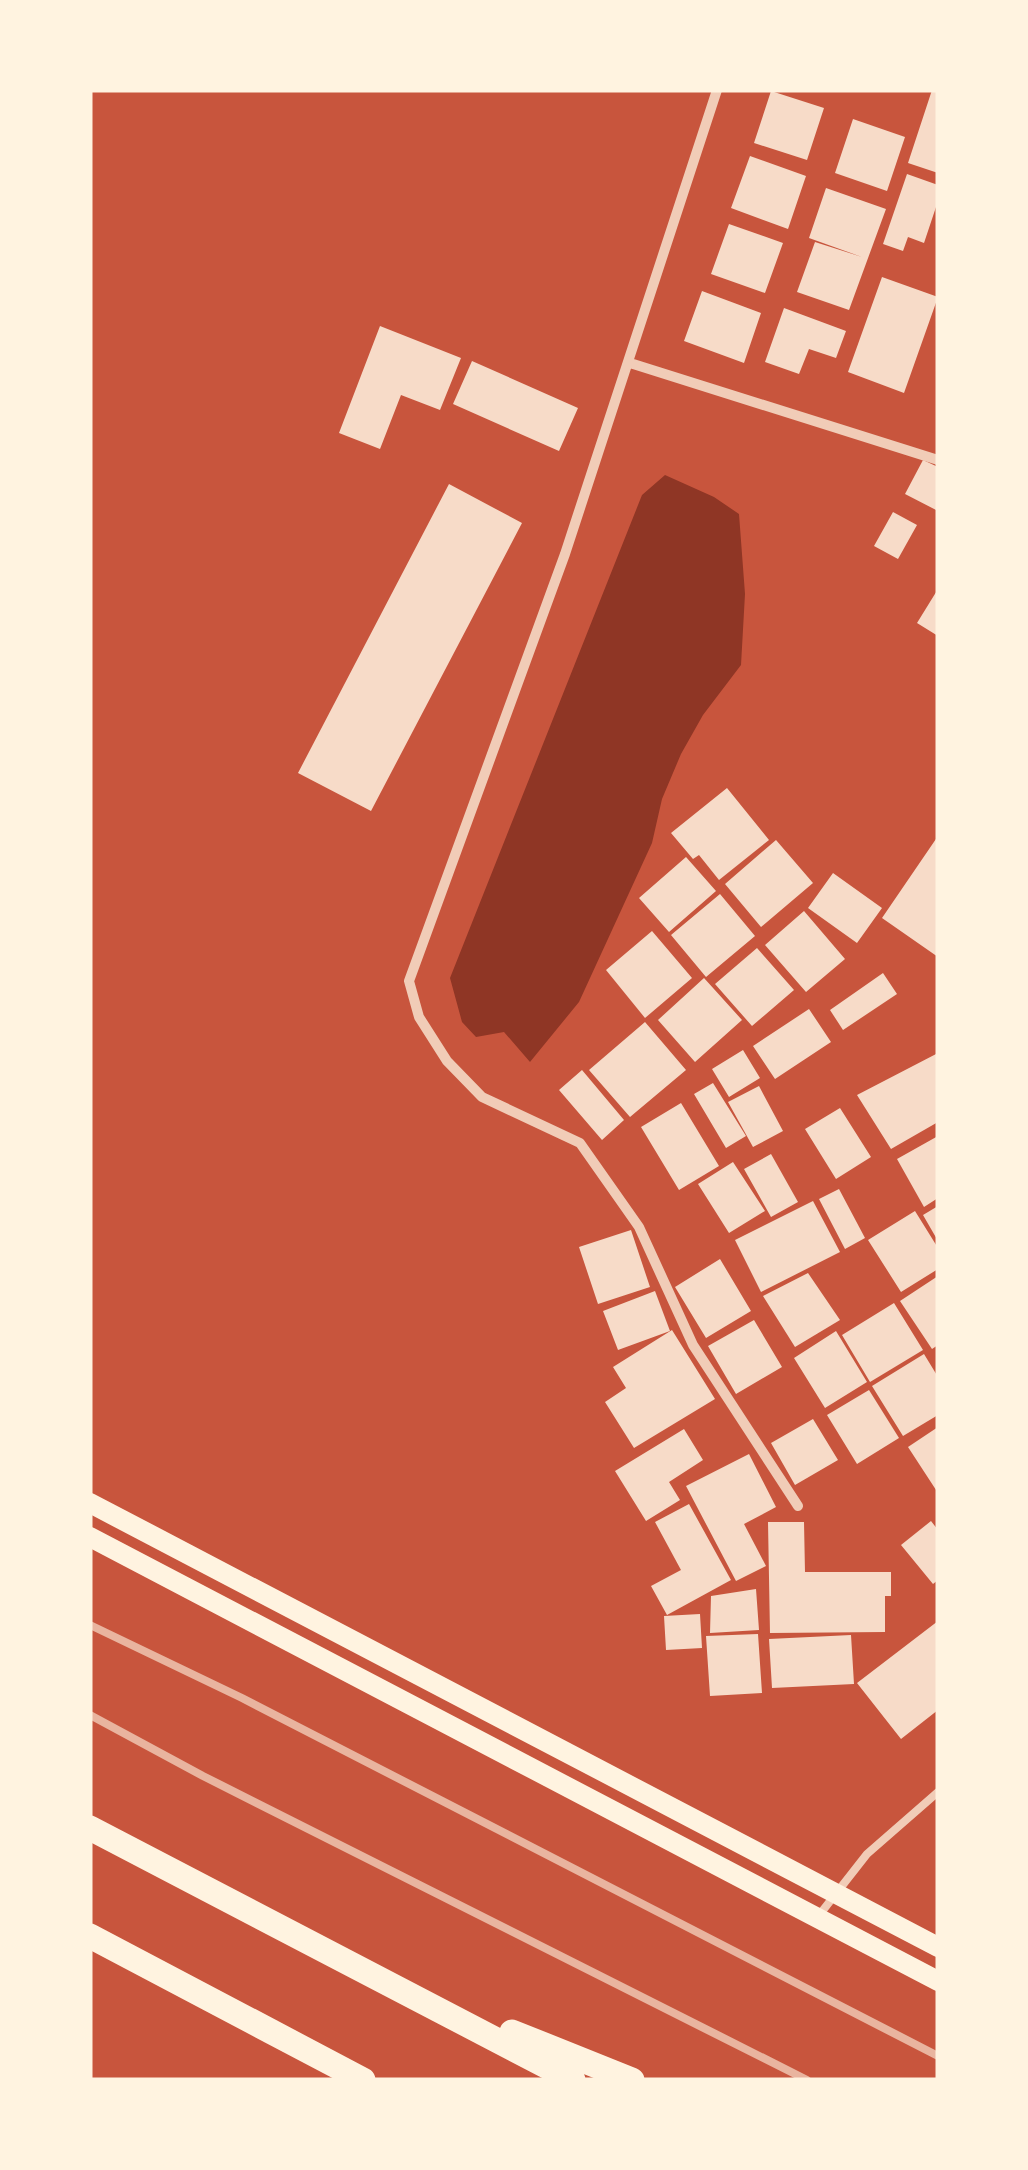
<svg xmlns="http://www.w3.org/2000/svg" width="1028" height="2170" font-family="Roboto,sans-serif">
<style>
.water{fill:#8f3625}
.building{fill:#f7dbc8}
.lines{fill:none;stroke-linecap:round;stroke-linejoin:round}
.service{stroke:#f1ccb7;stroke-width:8}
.minor{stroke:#f1ccb7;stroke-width:10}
.secondary{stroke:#fff3e0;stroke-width:20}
.primary{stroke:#fff3e0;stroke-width:25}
.rail{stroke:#e9b49f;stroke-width:8}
</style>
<rect width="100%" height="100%" fill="#c8553d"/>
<!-- water -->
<path class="water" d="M665,475L714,497L739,514L745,594L741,665L703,715L681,754L662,799L652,843L579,1002L530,1062L504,1032L476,1037L462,1022L450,978L642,495Z"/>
<!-- building -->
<path class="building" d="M932,90H938V173L908,163Z
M771,91L824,108L807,160L754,143Z
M853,119L905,137L887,191L835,173Z
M750,156L806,176L788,229L731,208Z
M907,174L938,185V201L924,243L908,237L903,251L883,244Z
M826,188L886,209L849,310L797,292L815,242L862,257L809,238Z
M729,224L783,243L765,293L711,274Z
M882,277L938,297L904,393L848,372Z
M702,291L761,313L744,363L684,341Z
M784,308L846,331L836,358L809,349L799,374L765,362Z
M380,326L461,358L440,410L401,395L380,449L339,433Z
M472,361L578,408L559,451L453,404Z
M923,460L938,467V511L905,494Z
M449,484L522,523L371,811L298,773Z
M893,512L917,525L898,559L874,546Z
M938,589V636L917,623Z
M727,788L769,840L719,880L699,855L693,859L671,833Z
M938,836V957L882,918Z
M776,840L813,883L761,927L725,884Z
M686,857L716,891L669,932L639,898Z
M833,873L882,908L857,943L808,908Z
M720,894L755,936L706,977L671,935Z
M804,911L845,959L806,992L765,945Z
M652,931L692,978L645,1018L606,970Z
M757,948L794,990L752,1026L715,984Z
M883,973L897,994L843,1030L830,1010Z
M704,978L742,1020L695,1062L658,1020Z
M809,1009L831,1042L775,1079L753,1046Z
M645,1022L686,1070L630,1117L589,1070Z
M743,1050L760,1078L729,1097L712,1069Z
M938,1053V1122L891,1149L857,1095Z
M582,1070L624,1120L602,1140L559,1090Z
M713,1083L746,1136L726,1148L694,1094Z
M759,1086L783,1131L753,1147L728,1102Z
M681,1103L719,1166L679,1190L641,1127Z
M840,1108L871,1157L836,1179L805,1129Z
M938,1136V1198L924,1207L897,1159Z
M771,1154L798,1202L771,1217L744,1169Z
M733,1162L765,1211L729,1233L698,1184Z
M839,1189L865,1238L845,1249L819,1199Z
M813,1201L840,1252L761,1292L735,1240Z
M938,1206V1241L923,1215Z
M915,1211L938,1248V1269L901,1292L868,1240Z
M631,1230L650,1287L598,1304L579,1247Z
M720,1259L751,1311L706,1338L675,1287Z
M808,1273L840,1320L795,1347L763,1296Z
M938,1276V1345L932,1349L900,1301Z
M655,1291L670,1331L618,1350L603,1311Z
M894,1303L923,1350L870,1382L842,1335Z
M754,1320L782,1367L736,1394L708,1346Z
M672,1330L715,1399L634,1448L605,1402L626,1388L613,1367Z
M836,1331L867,1382L825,1408L794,1358Z
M924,1354L938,1377V1415L903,1436L872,1386Z
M869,1390L899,1438L857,1464L827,1415Z
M813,1419L838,1460L795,1485L771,1443Z
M938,1427V1493L908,1447Z
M684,1429L703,1460L669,1482L680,1500L646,1521L615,1471Z
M749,1454L776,1507L744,1524L766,1566L736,1581L686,1486Z
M689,1504L731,1580L667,1615L651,1586L681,1570L655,1522Z
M931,1521L938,1530V1580L933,1584L901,1545Z
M768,1522H804L805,1572H891V1596H885V1632L770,1633Z
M756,1589L759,1630L710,1633L711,1596Z
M700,1614L702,1648L666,1650L664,1616Z
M938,1621V1710L901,1739L857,1683Z
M758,1634L762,1693L710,1696L706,1636Z
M851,1635L854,1684L772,1688L769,1639Z"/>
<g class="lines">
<!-- service -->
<path class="service" d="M820,1914L867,1854L938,1792"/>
<!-- minor -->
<path class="minor" d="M717,90L565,554L409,981L419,1017L447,1061L482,1097L580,1143L639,1227L693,1345L798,1506
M630,363L938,460"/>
<!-- secondary -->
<path class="secondary" d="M90,1503L938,1947
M90,1537L938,1981"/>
<!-- primary -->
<path class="primary" d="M90,1828L573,2080
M90,1936L363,2080
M512,2032L632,2080"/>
<!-- rail -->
<path class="rail" d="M90,1625L242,1698L938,2056
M90,1715L203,1776L807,2080"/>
</g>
<!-- border -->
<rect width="1028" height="2170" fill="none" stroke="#fff3e0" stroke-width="185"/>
</svg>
